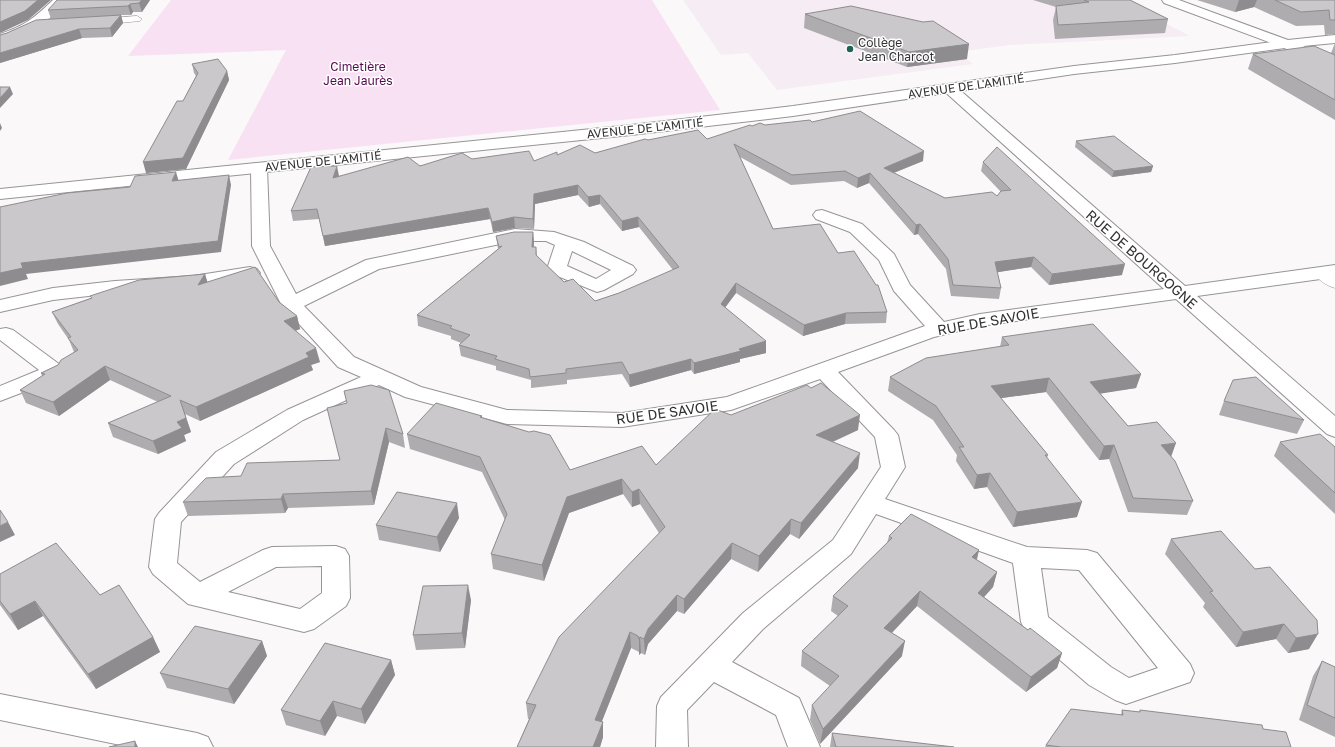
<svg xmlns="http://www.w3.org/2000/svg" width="1335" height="747" font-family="'Golos Text',sans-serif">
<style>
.built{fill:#f6ecf3}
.green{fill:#f8e1f3}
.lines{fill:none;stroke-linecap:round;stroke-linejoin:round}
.service-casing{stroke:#979496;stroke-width:1}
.minor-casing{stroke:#979496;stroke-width:2}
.tertiary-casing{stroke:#979496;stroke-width:2}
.service{fill:#fff;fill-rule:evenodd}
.minor{fill:#fff;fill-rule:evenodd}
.tertiary{fill:#fff;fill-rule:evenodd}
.wall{fill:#afacaf}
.shaded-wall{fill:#8e8c8e}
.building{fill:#cbc8cb;stroke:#8e8c8e}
.poi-dot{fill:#1e6456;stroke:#fff;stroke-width:1.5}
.labels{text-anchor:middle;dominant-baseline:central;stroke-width:3;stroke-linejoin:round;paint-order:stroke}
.far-poi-label{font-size:12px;fill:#333233;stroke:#fff;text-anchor:start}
.far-park-label{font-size:12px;fill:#56074e;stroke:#fff}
.far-street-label{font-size:12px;fill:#333233;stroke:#fff}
.street-label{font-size:14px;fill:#333233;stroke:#fff}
</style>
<rect width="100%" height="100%" fill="#fbf8fa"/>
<!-- built -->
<path class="built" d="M683,0H1120L1190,36L1010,45L957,52L973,64L777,90L748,53L721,55Z"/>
<!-- green -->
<path class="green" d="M171,0H652L720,110L228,160L286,50L128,56Z"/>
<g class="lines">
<defs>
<path id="service" d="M137,16L142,19L140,21L99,25L94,22L99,19Z
M1321,269L1326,270L1335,276V288C1327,286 1318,280 1314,273L1316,270Z"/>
<path id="minor" d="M53,0H66C51,22 26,37 0,43V34C26,25 33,19 53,0Z
M1162,0H1179L1288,40L1335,35V43L1303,46L1335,62V71L1282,47L1164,3Z
M949,84L954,85L1185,286L1335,265V277L1197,296L1335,416V437L1327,434L1176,299L980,326L934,337L838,372L894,430L898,435L905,467L885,499L1027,547L1087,550L1097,553L1190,664L1194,673L1190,682L1126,704L1115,700L1089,685L1025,630L1021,622L1013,563L876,514L851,554L763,629L732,662L799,698L820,747H788L776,715L714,682L687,710L688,747H656L657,706L661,697L743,613L833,540L881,467L875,437L820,379L731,410L622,427L507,424L405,397L379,385L303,420L234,464L181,522L177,563L200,582L263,550L272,547L336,546L345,549L349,556L350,598L346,606L314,629L304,632L188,604L153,574L149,567L155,519L159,513L216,452L287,410L361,377L338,367L281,304L252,246L251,168L253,164L259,163L265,164L267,168L270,246L296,294L366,260L515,229L554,232L584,242L633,266L636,270L633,274L604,290L597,292L550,273L547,269L555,245L546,241H515L379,269L304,306L354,357L421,387L507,410L622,413L727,397L925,326L894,291L879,260L850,232L816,219L813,215L816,211L822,210L862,224L894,254L910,285L944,322L980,314L1164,289L944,91L942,88L944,85ZM572,251L611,270L596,279L567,266ZM322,566V593L300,609L228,592L276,567ZM1041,568L1079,570L1158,668L1129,678L1111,667L1048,617Z
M250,267L257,269L260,273L257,277L193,288L115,293L53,300L0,312V300L53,288L115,281L193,276Z
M6,328L13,330L63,367L66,372L63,377L0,401V386L39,370L0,340V329Z
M0,694L197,733L208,737L213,747H130L0,720Z"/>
<path id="tertiary" d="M1287,40L1292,41L1294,44L1292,47L1175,63L1074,74L793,116L631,135L0,199V189L631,125L793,106L1074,66L1175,55Z"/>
</defs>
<!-- service casing -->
<use href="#service" class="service-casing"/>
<!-- minor casing -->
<use href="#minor" class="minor-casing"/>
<!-- tertiary casing -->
<use href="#tertiary" class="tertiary-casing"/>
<!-- service -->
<use href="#service" class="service"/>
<!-- minor -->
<use href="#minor" class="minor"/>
<!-- tertiary -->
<use href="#tertiary" class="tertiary"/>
</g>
<!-- wall -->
<path class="wall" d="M150,0L142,12H133L131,15H121L123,23L112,37L82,38L0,63V35L51,19L48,10Z
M1033,0H1130L1168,19L1165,33L1055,39L1053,20L1056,7Z
M1197,0H1335V34L1325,35L1324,25L1296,26L1254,7L1235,12Z
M805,14L923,22L967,59L907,67L804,28Z
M1335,43V120L1248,69L1253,54L1331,53Z
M192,64L227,71L229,80L186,169L146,173L183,101L196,76L194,73Z
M812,122L923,161L894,173L945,198L997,196L1001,192L981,171L983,162L1122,275L1049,285L1031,267L997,272L1001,288L999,299L951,296L946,269L918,234L914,235L869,183L857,188L844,181L791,185L740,157L773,229L838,253L887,312L886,323L845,324L803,336L736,293L725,308L766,353L740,359V362L694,374L691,370L630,387L622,374L567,380V384L531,388V380L496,370V366L461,356L459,345L461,343L451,339V336L418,326L417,315L498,249L496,236L533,232L534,247H536L537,256L564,282L595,301L619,293L673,270L639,227L622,231L600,204L589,207L578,195L535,204L534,229L515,228L493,232L490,219L325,246L319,219L293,221L291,211L339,176L472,159L534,161L557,155L595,153L648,140L707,139L752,126Z
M1076,141L1153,166L1151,172L1112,177L1075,147Z
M205,274L207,282L279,302L297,316L300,329L295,331L320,362L311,365L313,370L200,421L185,414L191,432L184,435L186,441L158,454L113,437L108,423L158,402L110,380L59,416L26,403L20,390L42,376L41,373L58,365L74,352L69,340L58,324L52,312L91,298L90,296Z
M1002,337L1141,374L1136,388L1100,393L1128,426L1171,456L1193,501L1187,515L1128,512L1109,459L1099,460L1046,392L1001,398L1048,455L1047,458L1077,517L1013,527L987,487L974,489L956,461L957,455L933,420L888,391L890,377L1000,347Z
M344,391L403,434L405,448L389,442L374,505L288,508L285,513L188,516L183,502L241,476L340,460L327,408L347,403Z
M1224,401L1304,420L1297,434L1219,415Z
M731,415L858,430L833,442L858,468L799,539L790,534L758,572L731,559L684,614L677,611L648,644L645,655L641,653L639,655V652L631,648L602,721L603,722V737L600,747H517L529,719H528L526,703L659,533L640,504L632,507L623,494L569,513L544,581L493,569L491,554L505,520L482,472L410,449L407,434L482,416V418L570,470L656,465Z
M1280,442L1335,447V514L1274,456Z
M459,518L440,552L379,540L376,525Z
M1221,531L1309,649L1288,653L1276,639L1236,647L1203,607L1205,603L1165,554L1171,539Z
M889,536L979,550L977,560L997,572L993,587L984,597L1028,630L1062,653L1057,668L1026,692L917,606L892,633L902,656L820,744L810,720L812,705L830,686L801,666L802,651L838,616L831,611L833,596L887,543Z
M0,574L100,595L153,637L160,652L96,689L43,616L18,630L0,605Z
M471,600L465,648L416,650L413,635Z
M262,641L267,656L234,704L167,688L160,673Z
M391,660L395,675L365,724L337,716L325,736L286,725L281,710Z
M1322,661L1335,667V737L1299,720L1313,676Z
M1122,710L1139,712L1140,710L1263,729L1291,747H1045L1046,745L1121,715Z
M832,733L954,747H830Z"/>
<!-- shaded-wall -->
<path class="shaded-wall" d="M38,0H51L28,20L0,33V22Z
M142,0H150L142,12L139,3Z
M1239,0H1257L1254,7L1235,12Z
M130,4L133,12L131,15L128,6Z
M121,15L123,23L112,37L110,28Z
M79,29L82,38L0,63V53Z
M969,44L967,59L907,67L909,52Z
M227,71L229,80L186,169L146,173L143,162Z
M10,87L13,94L0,108V98Z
M0,123L2,128L0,131Z
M924,151L923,161L883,177L884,168Z
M337,166L339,176L335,188L333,178Z
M1153,166L1151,172L1112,177L1114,171Z
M176,172L179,182L172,181Z
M870,173L869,183L857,188L858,178Z
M229,175L231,185L221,252L26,274L28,279L0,286V273L21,263Z
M578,185V195L535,204L534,229L533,219L534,194Z
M600,195V204L589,207L588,197Z
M488,208L490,219L325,246L323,236Z
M514,217L515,228L493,232L492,222Z
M638,217L639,227L622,231V221Z
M920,224L918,234L914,235L916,225Z
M533,232L534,242L533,257L532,247Z
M1034,257L1031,267L993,273L995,262Z
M1125,264L1122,275L1049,285L1052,274Z
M205,274L209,287L198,285Z
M736,283V293L720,314L721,304Z
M846,313L845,324L803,336L804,325Z
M297,316L300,329L287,334L284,321Z
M766,341V353L740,359V362L694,374V363L739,349Z
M316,348L320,362L311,365L313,370L200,421L196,407Z
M691,359V370L630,387L629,375Z
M105,366L110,380L59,416L53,402Z
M1141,374L1136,388L1086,396L1090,382Z
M1049,378L1046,392L988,400L991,386Z
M180,400L191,432L184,435L186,441L158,454L153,441L177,422Z
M860,415L858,430L814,450L816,435Z
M386,428L389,442L374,505L371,491Z
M1176,443L1171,457L1161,445Z
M1114,445L1109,459L1099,460L1104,446Z
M860,453L858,468L799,539L801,523Z
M990,473L987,487L974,489L977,475Z
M622,479L623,494L569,513L544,581L542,565L567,497Z
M639,489L640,504L632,507V492Z
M283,494L288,508L285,513L281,499Z
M1082,502L1077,517L1013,527L1017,512Z
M457,503L459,518L440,552L437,537Z
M791,519L790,534L758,572L759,556Z
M8,522L15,535L0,542V526Z
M732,543L731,559L684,614V599Z
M979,550L975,565L972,557Z
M997,572L993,587L974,608L978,593Z
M468,585L471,600L465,648L462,633Z
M920,591L917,606L882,643L884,628Z
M677,595V611L648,644L645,655L644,639L648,629Z
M35,601L43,616L18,630L10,614Z
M1284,624L1276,639L1236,647L1243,632Z
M630,632L631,648L596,736L595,720Z
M1318,634L1309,649L1288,653L1296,638Z
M153,637L160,652L96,689L88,674Z
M640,637L641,653L639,655V639Z
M262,641L267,656L234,704L228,689Z
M905,641L902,656L820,744L823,729Z
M1062,653L1057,668L1026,692L1031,677Z
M391,660L395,675L365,724L361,709Z
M333,701L337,716L325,736L320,721Z
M603,722V737L600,747H593Z
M135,741L138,747H135Z"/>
<!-- building -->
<path class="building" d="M0,0H38L25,11L0,22Z
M57,0H142L139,3L130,4L128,6L48,10Z
M1084,0H1130L1168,19L1058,25L1056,6L1089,2Z
M1275,0H1335V20H1330L1329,10L1301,12Z
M851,6L923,22L933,21L969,44L909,52L805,14Z
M121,15L110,28L79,29L0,53V35L7,33L36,20Z
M1314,46L1335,55V100L1253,54Z
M218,59L227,71L183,158L143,162L177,101H183L198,73L192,64Z
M0,87H10L0,98Z
M860,111L924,151L884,168L945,198L992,192L997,196L1001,191L1011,190L983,162L997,147L1125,264L1052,274L1034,257L995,262L1001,288L953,285L948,259L920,224L916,225L870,173L858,178L845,171L792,175L734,144L773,229L820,224L838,253L854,251L876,285H878L887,312L846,313L804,325L736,283L721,304L766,341L739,349L741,351L694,363L691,359L629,375L622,362L566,369V373L530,377L529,369L495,359L497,356L459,345L470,335L450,328L452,326L417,315L502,246L499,247L496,236L514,232H533L532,247H536V255L564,282L573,279L595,301L619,293L679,267L638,217L622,221L600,195L588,197L578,185L534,194L533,219L514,217L492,222L488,208L323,236L317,209L291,211L311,167L337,166L333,178L408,157L420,166L462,153L472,159L529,151L534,161L557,152V155L580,145L595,153L645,139L648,140L698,130L707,139L750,125L752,126L760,123L765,125L810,120L812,122Z
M1114,136L1153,166L1114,171L1076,141Z
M176,172L172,181L229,175L218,241L21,263L23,268L0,273V207L67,193L130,187L135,176Z
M255,267L279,302L297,316L284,321L316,348L306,353L309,357L196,407L180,400L186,418L177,422L182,428L153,441L108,423L171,396L105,366L53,402L20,390L45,374L41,373L58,365L61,360L78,350L68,338L71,337L52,312L92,298L90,296L139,280L205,274L198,285Z
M1093,324L1141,374L1090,382L1128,426L1157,422L1176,443L1161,445L1175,461L1193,501L1133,498L1114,445L1104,446L1049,378L991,386L1048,455H1045L1082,502L1017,512L990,473L977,475L959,447H964L936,406L890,377L926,358L1009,345L1002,337Z
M1256,377L1304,420L1224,401L1233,380Z
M821,383L860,415L816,435L860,453L801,523L791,519L759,556L732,543L684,599L677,595L648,629L644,639L640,637L639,639L638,636L630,632L595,720L603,722L593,747H517L536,705L526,703L559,637L665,527L639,489L632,492L622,479L567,497L542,565L491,554L507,514L480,457L407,434L436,403L482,416L480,417L529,432L534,431L550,435L570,470L642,446L656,465L715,409L731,415L807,385L811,388Z
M371,385L389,390L403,434L386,428L371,491L283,494L281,499L183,502L206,478L241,476L247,463L340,460L327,408L347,403L344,391Z
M1320,434L1335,447V493L1280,442Z
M397,492L457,503L437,537L376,525Z
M0,510L8,522L0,526Z
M911,514L979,550L972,557L997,572L978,593L1028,630L1030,628L1062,653L1031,677L920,591L884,628L905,641L823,729L812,705L839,676L802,651L848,606L833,596L892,538L889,536Z
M1221,531L1255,569L1270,567L1317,620L1318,634L1296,638L1284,624L1243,632L1210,592L1213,591L1171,539Z
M56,543L100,595L119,585L153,637L88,674L35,601L10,614L0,601V574Z
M468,585L462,633L413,635L423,586Z
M195,626L262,641L228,689L160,673Z
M325,643L391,660L361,709L333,701L320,721L281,710Z
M1322,661L1335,667V718L1307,705Z
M1071,709L1123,715L1122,710L1140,712V710L1262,725L1263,729L1286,732L1291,747H1061L1046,745Z
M832,733L954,747H836Z
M135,741V747H109Z"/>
<!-- markers -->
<circle class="poi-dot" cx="850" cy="49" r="4"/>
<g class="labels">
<!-- far-poi labels -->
<g class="far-poi-label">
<text x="858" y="42">Collège<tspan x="858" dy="14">Jean Charcot</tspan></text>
</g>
<!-- far-park labels -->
<g class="far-park-label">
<text x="358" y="66">Cimetière<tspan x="358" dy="14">Jean Jaurès</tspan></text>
</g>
<!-- far-street labels -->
<g class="far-street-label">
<text transform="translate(966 86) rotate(-8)">AVENUE DE L'AMITIÉ</text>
<text transform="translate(645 128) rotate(-6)">AVENUE DE L'AMITIÉ</text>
<text transform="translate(323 161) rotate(-6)">AVENUE DE L'AMITIÉ</text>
</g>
<!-- street labels -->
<g class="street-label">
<text transform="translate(1142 259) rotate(41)">RUE DE BOURGOGNE</text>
<text transform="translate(988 321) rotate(-10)">RUE DE SAVOIE</text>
<text transform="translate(667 412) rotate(-8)">RUE DE SAVOIE</text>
</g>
</g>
</svg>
